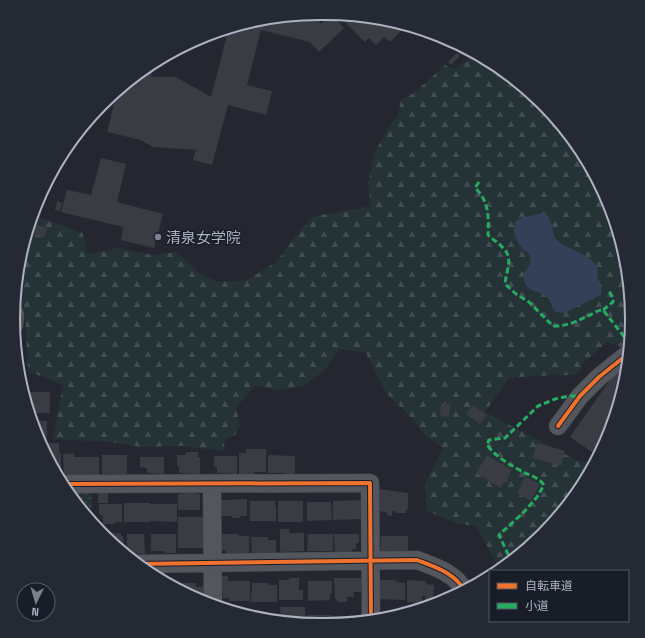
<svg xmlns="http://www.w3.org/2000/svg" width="645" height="638" font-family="'Space Grotesk','Noto Sans JP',sans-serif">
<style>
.forest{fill:url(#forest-firs)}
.park{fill:url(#park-dots)}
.water{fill:#344057}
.building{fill:#393c43}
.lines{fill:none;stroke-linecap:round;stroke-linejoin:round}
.minor-casing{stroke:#404248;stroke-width:19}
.minor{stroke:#54565d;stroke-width:18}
.quiet{stroke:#26ab63;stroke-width:3;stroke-dasharray:6 3;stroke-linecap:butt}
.cycleway-casing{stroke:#191d28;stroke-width:6}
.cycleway{stroke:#ef722f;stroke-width:4}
.poi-dot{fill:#7d818e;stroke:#191d28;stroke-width:1.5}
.labels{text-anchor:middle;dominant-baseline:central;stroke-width:3;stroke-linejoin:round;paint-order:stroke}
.poi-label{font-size:15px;fill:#adb2c1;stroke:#191d28;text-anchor:start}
.rim{fill:none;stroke:#adb2c1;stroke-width:2}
</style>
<defs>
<pattern id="forest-firs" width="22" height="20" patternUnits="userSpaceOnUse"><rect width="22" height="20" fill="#253236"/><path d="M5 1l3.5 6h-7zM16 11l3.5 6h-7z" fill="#424d51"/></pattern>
<pattern id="park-dots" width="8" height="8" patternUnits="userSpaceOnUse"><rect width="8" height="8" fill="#253236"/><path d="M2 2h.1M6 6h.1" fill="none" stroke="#424d51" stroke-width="1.8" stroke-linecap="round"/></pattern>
</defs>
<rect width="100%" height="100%" fill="#24272f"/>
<!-- forest -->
<path class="forest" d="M476,54L496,64L542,102L580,149L609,202L606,222L624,253L632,319L629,345L621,347L607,342L583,363L581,370L574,375L534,376L509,378L485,412L578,461L595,463L581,489L543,535L499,571H495L496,562L476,526L459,524L427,511L425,484L443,448L424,434L412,418L386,393L366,353L339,349L326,369L304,386L279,390L254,386L236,408L240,425L235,435L225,439L223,451L183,446L141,447L110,442L53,439L63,385L28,371L25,312L15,299L19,260L35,205L36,216L83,233L87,254L118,248L152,255L177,252L199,273L217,282L247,280L276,262L311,217L371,206L368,184L374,154L387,129L398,115L401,100L414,93L445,65L454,69Z"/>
<!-- park -->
<path class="park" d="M65,489H92V522Z"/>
<!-- water -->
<path class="water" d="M543,213C554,216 550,233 557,240C568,251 592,253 598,269C595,282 604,285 601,295L564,313L556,312C552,308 551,301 547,297C541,291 530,292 526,285C518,269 534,269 530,257C529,253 527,252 524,250C516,242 508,226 520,218Z"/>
<!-- building -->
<path class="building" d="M319,13L322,14L319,25L332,14L344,28L319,52L310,42L261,30L247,85L272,91L266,115L228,105L212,165L193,160L196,150L153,147L141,140L107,132L117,91L149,65L155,61L151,77H176L211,97L229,28L259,19Z
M338,15L385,19L407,25L390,42L384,37L376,45L369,38L365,42Z
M463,47L468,49L462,55L459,52Z
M457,53L460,56L451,65L448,62Z
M101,158L126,164L117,202L163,214L154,248L121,240L123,227L61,212L67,190L91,195Z
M57,201L62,203L60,211L55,210Z
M36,224L47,228L44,237L33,234Z
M619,367L627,373L626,378L609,436L598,456L570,437Z
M26,392H50V413H29L26,402Z
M441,403L450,404L449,417L440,416Z
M473,405L487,415L480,424L466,414Z
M32,421H47V440H38Z
M40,443H59V453H61V471H58V476Z
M537,443L565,451L561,466L532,458Z
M246,449H266V472H254V477H239V453H246Z
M186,452H198V457H200V474L179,473V466H177V455H185Z
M74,453V457H99V476L64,478L63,454Z
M102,455H127V474H102Z
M268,455L295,456V475H285V473H268Z
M487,455L512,470L508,477L509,478L506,483L504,482L500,488L476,473Z
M214,456H237V474L217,473V467H214Z
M140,457H164V474L147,473V468L140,467Z
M525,477L540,484L531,501L517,493Z
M378,489L408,493V509H406V513H395V511H392V516L387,515V512L376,511Z
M187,491L192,493L200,494V510H178V494L184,493Z
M98,492H108V503H98Z
M247,499V516H240V518H232V516H220V502H222V500Z
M362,500V519L333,520V501Z
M250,501H275V506H276V521H250Z
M278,501H303V522H278Z
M307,502H331L332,520L307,521Z
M124,503H150V522H124Z
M99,504H122V522H115V524H103V515H99Z
M150,504H177V522L150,521Z
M178,517H204V548H178Z
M280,529H289V533H304V551L280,552Z
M121,533V536H123L124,553L101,534Z
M127,534H144L145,554L125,553V548H127Z
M151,534H176V553H164V551H151Z
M222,534H239V536H249V554H226V550H222Z
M308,534H333V551H307Z
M334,534H359V543H356V549H352V551L335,554Z
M381,536H408V553H380Z
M251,537H268V540H276V555L268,553H252Z
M220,576H228V581H250V601H229V598H223V592H220Z
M289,578H299V590H303V600H279V580H289Z
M334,578H361V592H354V597H347V602H337V599H335Z
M379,580H396V582L405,583V600L378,599Z
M407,580L426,581V584L434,585L433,601H425V596H422V603L407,602Z
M308,581H332V593L330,594V600L308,601Z
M165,582H174V587Z
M176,583H196V587L206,586L207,601L202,602L176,588Z
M252,583H269V585H277V602H251Z
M280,607H305V623L281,621Z
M307,615H332V624L307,623Z
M333,616H359V622L333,624Z
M261,618H277V621L261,619Z"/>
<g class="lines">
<defs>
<path id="minor" d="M14,313L15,315L14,325
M558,426L580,396L599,377L629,353
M62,484L370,483L371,621
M212,484L213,605
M137,564L417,560C435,567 455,573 464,590"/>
</defs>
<!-- minor casing -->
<use href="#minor" class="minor-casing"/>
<!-- minor -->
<use href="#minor" class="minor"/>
<!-- quiet -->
<path class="quiet" d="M479,182L475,188C489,200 489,219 488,235C493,240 499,243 503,248C514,258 506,271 505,284L516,294L529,302L553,326C565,327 577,321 588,316C593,314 597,310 603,310L626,339L630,338
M603,310L613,302V298L609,291
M507,564L508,554L499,535L523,513L537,497L544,485C539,478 532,476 525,473C514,467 493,456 487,444L489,440L505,438L538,406L555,399L569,396H580"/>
<defs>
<path id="cycleway" d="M558,426L580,396L599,377L629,353
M62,484L370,483L371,621
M137,564L417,560C435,567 455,573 464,590"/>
</defs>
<!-- cycleway casing -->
<use href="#cycleway" class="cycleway-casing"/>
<!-- cycleway -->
<use href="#cycleway" class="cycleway"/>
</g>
<!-- markers -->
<circle class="poi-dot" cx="158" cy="237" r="4"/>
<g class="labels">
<!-- poi labels -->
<g class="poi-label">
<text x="166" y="237">清泉女学院</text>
</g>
</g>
<!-- crop -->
<path d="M0 0H645V638H0ZM319 20H326A299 299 0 0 1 625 319V319A299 299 0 0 1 326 618H319A299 299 0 0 1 20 319V319A299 299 0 0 1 319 20Z" fill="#252934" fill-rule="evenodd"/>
<path class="rim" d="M319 20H326A299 299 0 0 1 625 319V319A299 299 0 0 1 326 618H319A299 299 0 0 1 20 319V319A299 299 0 0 1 319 20Z"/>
<!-- legend -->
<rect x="489" y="570" width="140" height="52" fill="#191d28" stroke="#545965"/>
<rect x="497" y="583" width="20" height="6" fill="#ef722f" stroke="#545965"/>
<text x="525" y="590" font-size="12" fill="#adb2c1">自転車道</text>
<rect x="497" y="603" width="20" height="6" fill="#26ab63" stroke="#545965"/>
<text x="525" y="610" font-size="12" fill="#adb2c1">小道</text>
<!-- north arrow -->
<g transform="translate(36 602) rotate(185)"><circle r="19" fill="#191d28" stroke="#545965"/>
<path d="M0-3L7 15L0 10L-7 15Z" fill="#7d818e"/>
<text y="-6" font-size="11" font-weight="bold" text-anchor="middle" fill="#adb2c1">N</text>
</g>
</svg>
